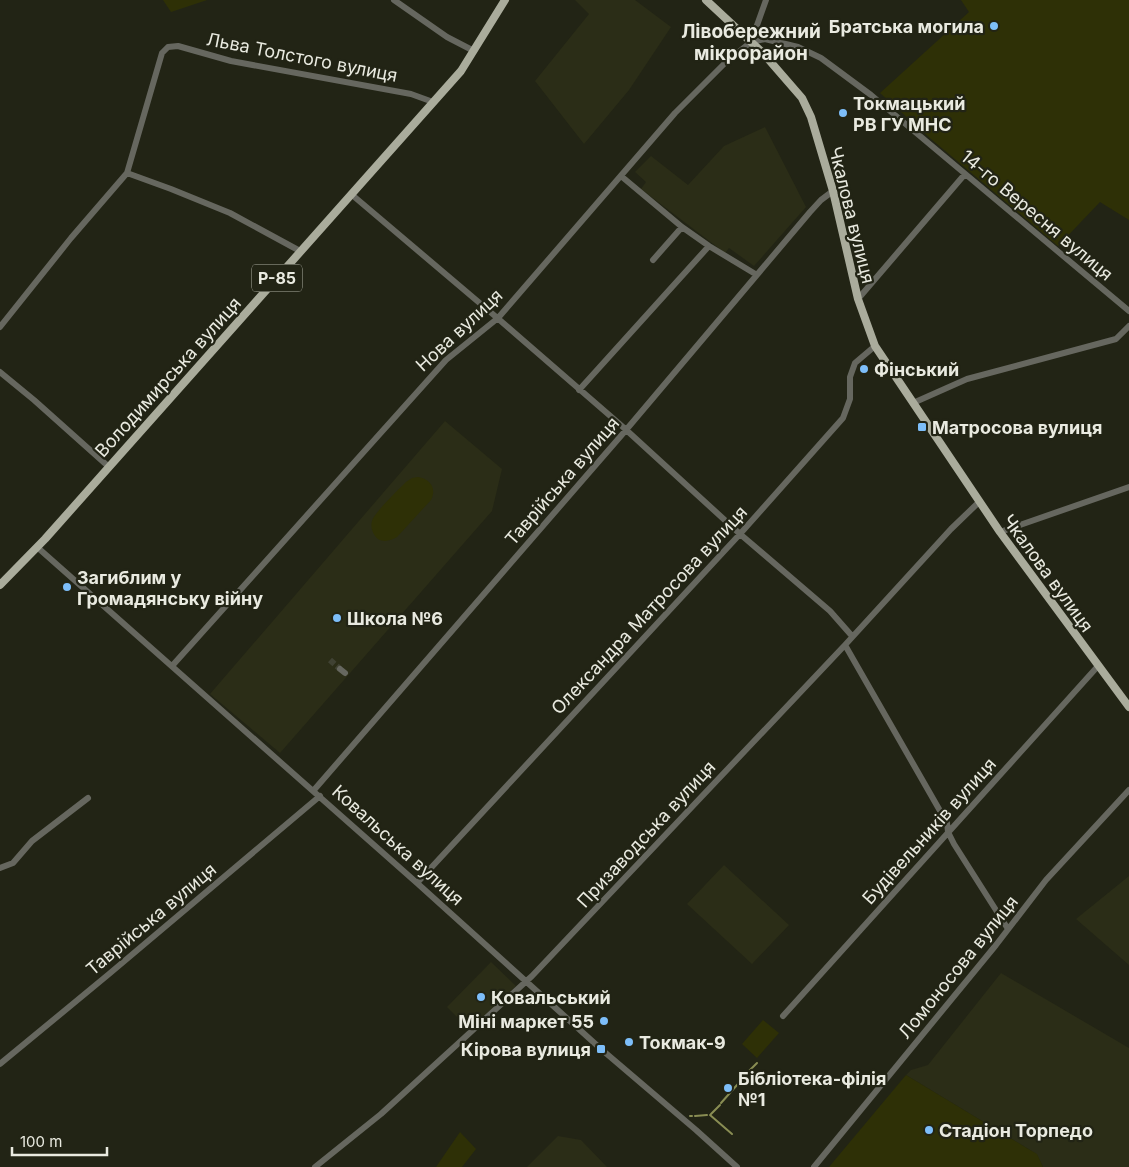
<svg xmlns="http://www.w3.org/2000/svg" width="1129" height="1167" font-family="Inter,sans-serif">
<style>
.built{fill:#2b2d17}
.green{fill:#2e3006}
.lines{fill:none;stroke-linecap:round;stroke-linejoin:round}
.stream{stroke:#898d53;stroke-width:2}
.minor-tunnel{stroke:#404233;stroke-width:6;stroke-dasharray:6 3;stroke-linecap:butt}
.minor{stroke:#66675f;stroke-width:6}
.major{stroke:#aaac9c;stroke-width:8}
.poi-dot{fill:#7dbef9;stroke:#222415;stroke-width:2}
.labels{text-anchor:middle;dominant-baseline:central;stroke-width:4.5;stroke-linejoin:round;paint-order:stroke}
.shield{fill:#222415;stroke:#adafa3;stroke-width:1}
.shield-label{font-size:16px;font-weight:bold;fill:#e9eae0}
.poi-label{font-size:18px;font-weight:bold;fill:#e9eae0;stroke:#222415;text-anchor:start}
.street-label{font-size:18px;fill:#e9eae0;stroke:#222415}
.neighbourhood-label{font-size:19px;font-weight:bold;fill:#e9eae0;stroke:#222415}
</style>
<rect width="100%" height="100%" fill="#222415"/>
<!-- built -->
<path class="built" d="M575,0H635L671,27L629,90L584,144L535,81L589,14Z
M765,127L806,207L754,266L729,248L725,253L641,189L646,182L635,172L651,156L688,185L724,146Z
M445,421L502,469L492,511L280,753L210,694Z
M724,865L789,925L752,964L687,904Z
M1129,876V965L1076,919Z
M491,962L516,986L470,1030L447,1007Z
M1001,973L1129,1048V1167H1043L1037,1155L1030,1150L906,1075L911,1070L928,1065Z
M558,1136L581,1140L607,1167H527Z"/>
<!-- green -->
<path class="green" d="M163,0H207L171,12Z
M961,0H1129V220L1100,202L1058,246L931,139L880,93L969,12Z
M418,477C430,479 437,488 431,500L397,537C391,540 385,543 378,539C373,535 370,527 372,521C374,513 399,489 406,482L412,478Z
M763,1020L779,1033L757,1058L742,1044Z
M906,1075L1030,1150L1037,1154L1043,1167H829Z
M460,1132L476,1149L462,1167H436Z"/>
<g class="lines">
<!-- stream -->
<path class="stream" d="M747,1073L757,1063
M721,1103L745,1076
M711,1114L720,1105
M710,1115L732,1134
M690,1116H692
M695,1116L707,1115"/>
<!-- minor-tunnel -->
<path class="minor-tunnel" d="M330,660L340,669"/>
<!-- minor -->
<path class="minor" d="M394,0L447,37L474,51
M751,42L766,0
M127,173L171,189L230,213L300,251
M621,176L682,227L709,246L757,275
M351,194L495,316L623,427L740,534L830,611L852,636
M653,260L682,227
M858,299L965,174
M0,327L71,238L127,173L162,53L168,47L178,46L231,61L411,94L433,102
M0,372L34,400L109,467
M579,390L709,246
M913,403L967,379L1116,339L1129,326
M1000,532L1129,487
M37,547L417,883L601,1049L696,1130L737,1167
M845,645L947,823L948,832L954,844L1008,929
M172,666L446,360L498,318L675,113L726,62L751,42L765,39L798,47L821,58L871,95L1129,311
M340,669L345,673
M314,790L626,430L810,212L821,200L833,191
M0,868L13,863L32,841L88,798
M417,883L740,534L843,418L850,399V377L855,363L875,346
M783,1016L1098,666
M0,1064L109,974L320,796
M315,1167L381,1114L532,976L845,645L951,529L979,502
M814,1167L996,945L1046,880L1129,790"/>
<!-- major -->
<path class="major" d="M706,0L763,53L802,98L811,117L833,191L858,299L875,346L1000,532L1129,707
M0,585L45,539L461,71L505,0"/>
</g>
<!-- markers -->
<g class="poi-dot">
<circle cx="994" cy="26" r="5"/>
<circle cx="843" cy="113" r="5"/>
<circle cx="864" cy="369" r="5"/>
<rect x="917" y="422" width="10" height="10" rx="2.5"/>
<circle cx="67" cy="587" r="5"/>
<circle cx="337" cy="618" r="5"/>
<circle cx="481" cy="997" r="5"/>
<circle cx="604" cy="1021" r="5"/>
<circle cx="629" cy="1042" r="5"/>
<rect x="596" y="1044" width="10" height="10" rx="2.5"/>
<circle cx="728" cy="1088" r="5"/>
<circle cx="929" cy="1130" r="5"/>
</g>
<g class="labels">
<!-- shield labels -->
<rect class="shield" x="252" y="264.5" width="50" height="27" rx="4"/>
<g class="shield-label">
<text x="277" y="278">Р-85</text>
</g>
<!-- poi labels -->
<g class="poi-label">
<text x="984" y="26" text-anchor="end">Братська могила</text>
<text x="853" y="103">Токмацький<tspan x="853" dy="21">РВ ГУ МНС</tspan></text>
<text x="874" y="369">Фінський</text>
<text x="932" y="427">Матросова вулиця</text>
<text x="77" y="577">Загиблим у<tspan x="77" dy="21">Громадянську війну</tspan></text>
<text x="347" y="618">Школа №6</text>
<text x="491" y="997">Ковальський</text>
<text x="594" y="1021" text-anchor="end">Міні маркет 55</text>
<text x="639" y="1042">Токмак-9</text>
<text x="591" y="1049" text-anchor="end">Кірова вулиця</text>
<text x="738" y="1078">Бібліотека-філія<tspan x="738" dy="21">№1</tspan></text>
<text x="939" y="1130">Стадіон Торпедо</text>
</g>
<!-- street labels -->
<g class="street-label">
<text transform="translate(302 57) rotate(11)">Льва Толстого вулиця</text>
<text transform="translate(852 215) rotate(76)">Чкалова вулиця</text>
<text transform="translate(1037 215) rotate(40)">14-го Вересня вулиця</text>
<text transform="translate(459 330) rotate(-43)">Нова вулиця</text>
<text transform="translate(168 377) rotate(-48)">Володимирська вулиця</text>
<text transform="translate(562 481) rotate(-49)">Таврійська вулиця</text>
<text transform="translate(1048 573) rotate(54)">Чкалова вулиця</text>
<text transform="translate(649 610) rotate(-47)">Олександра Матросова вулиця</text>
<text transform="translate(929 831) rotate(-48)">Будівельників вулиця</text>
<text transform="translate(646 834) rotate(-47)">Призаводська вулиця</text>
<text transform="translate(398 845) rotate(42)">Ковальська вулиця</text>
<text transform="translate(151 919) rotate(-40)">Таврійська вулиця</text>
<text transform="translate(958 967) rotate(-51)">Ломоносова вулиця</text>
</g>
<!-- neighbourhood labels -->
<g class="neighbourhood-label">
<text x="751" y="31">Лівобережний<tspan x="751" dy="22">мікрорайон</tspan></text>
</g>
</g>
<!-- scale -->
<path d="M12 1147v8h95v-8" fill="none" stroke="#e9eae0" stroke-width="2.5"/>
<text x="20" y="1147" font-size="15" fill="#e9eae0" stroke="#222415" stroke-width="4" paint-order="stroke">100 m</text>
</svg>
